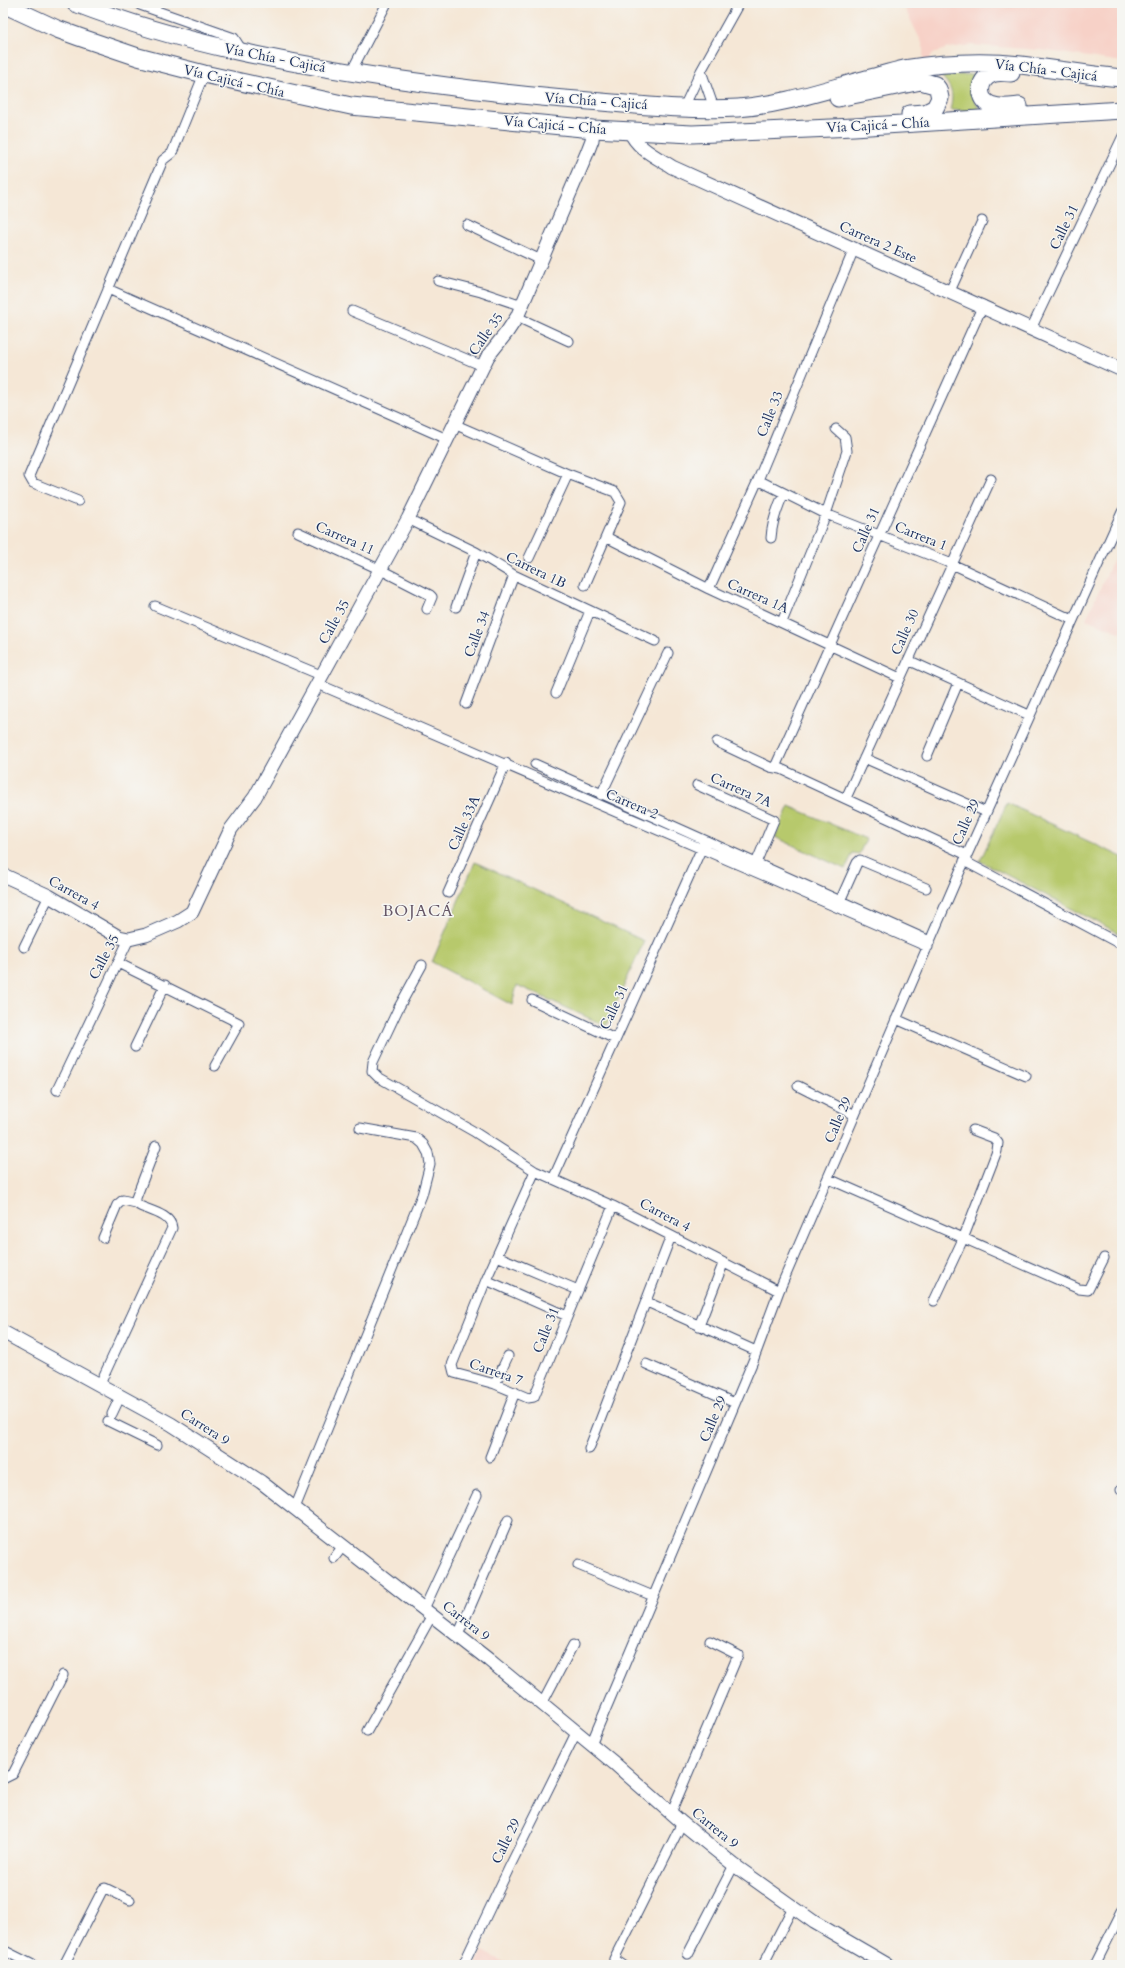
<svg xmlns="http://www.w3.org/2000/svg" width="1125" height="1968" font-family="Cardo,serif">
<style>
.built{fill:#f7d1c7}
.green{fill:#b7c96c;stroke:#697c65}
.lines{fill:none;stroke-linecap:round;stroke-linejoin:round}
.street-casing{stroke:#3c4b70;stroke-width:11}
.secondary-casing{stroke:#3c4b70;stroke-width:15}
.highway-casing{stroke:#3c4b70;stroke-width:19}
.street{stroke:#fff;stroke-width:9}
.secondary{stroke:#fff;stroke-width:13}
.highway{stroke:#fff;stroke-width:17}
.labels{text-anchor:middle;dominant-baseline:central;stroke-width:3;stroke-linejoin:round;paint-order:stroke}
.street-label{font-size:14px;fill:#1b2f5e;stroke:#f6f6f2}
.quarter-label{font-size:16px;letter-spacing:1px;fill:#665767;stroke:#f6f6f2}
</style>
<rect width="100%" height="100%" fill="#f6f6f2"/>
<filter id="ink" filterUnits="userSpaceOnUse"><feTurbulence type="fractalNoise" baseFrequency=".025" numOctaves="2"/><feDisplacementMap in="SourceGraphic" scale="8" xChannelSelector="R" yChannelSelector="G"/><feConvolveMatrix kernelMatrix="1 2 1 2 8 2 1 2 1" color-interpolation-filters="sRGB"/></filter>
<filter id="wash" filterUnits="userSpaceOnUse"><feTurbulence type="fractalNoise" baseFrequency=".012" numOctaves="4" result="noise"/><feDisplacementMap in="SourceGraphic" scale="16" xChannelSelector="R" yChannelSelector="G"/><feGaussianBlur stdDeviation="0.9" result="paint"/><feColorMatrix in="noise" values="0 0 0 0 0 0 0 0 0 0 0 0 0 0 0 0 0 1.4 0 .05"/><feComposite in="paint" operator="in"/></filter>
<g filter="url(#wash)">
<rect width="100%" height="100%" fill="#f5e7d6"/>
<!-- built -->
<path class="built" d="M902,3H1122V62L1041,50L972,45L948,48L933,54L923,67V45Z
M1122,541V633L1086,619Z
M483,1951L510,1965H476Z"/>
<!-- green -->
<path class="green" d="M975,74C968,88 973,99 981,111L950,110C954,95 952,87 941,76Z
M1007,803L1122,857V935L980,861Z
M789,806L866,839L859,854L853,853L845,869L775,837Z
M475,862L644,941L606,1026L517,985L512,1005L432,962Z"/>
</g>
<g filter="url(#ink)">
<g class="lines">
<defs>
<path id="street" d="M139,3L140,5L234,38L243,52
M701,71L714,108
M351,72L387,3
M684,107L701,71L739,3
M467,225L541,260
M438,281L481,292L522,306
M108,289L447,439
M950,291L982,221
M352,311L483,366
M517,317L569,341
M1031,329L1122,138
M454,424L568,474L615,492L621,502L585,585
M758,480L826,514L952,564L1073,620
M78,501L33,483L29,476L163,160L172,153L204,74
M408,519L476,552L514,575L655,641
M298,532L381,570L430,595L432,597L427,609
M606,537L709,589L900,678
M771,538C772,521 777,508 784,493
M529,558L568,474
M709,589L758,480L854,249
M155,606L323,676
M456,607L476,552
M782,622L826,514L847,451L845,437L836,429
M908,660L1029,715
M318,684L751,870L756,863L930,941
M556,693L590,611
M466,704L514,575
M717,742L770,767L781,769L967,855
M927,756L958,683
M864,758L986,812
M535,764L756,863L774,820L697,785
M775,767L983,305
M601,795L668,653
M846,798L991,479
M964,861L1122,945
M751,870L928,947
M448,893L506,763
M840,901L857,863L860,860L926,888
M24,947L49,896
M118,963L239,1023L215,1066
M422,965L398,1009L373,1062L372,1071L378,1077L473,1131L535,1171L613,1206L779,1291
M532,1000L615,1039
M896,1019L1026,1076
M135,1047L165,985
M798,1086L855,1115
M57,1090L129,939
M535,1171L486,1280L452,1365L454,1373L495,1384L528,1398L534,1397L613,1206
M553,1179L704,843
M829,1179L1079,1289L1088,1290L1104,1258
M136,1203V1198L156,1146
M497,1256L578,1290
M486,1280L567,1316
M934,1301L963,1239L997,1151L998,1143L994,1138L973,1130
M647,1302L756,1351
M699,1326L723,1264
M646,1364L735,1403
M100,1384L172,1228C171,1215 151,1211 140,1206L136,1203L123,1200L117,1205L103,1238
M495,1384L508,1356
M112,1414L121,1395
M108,1421L157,1445
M589,1449L671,1236
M490,1457L515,1392
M1121,1490H1122
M295,1508L422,1195L430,1164L428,1153L423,1144L416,1138L360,1128
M334,1558L343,1546
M578,1565L653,1596
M424,1609L477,1495
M458,1635L508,1520
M542,1704L573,1645
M367,1731L432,1615
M591,1744L753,1361L779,1291L967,855L1122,512
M3,1779L13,1774L63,1675
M671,1813L738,1655L710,1641
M3,1950L33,1965
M688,1954L734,1865
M64,1965L103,1889L105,1888L130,1900
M463,1965L509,1868L577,1731
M623,1965L614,1959L682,1823
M763,1965L793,1907
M1095,1965L1122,1911"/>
<path id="secondary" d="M630,131C637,149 657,157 672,167L1122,370
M3,875L49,896L119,937L129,939L146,935L178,921L192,912L231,829L255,797L408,519L488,356L507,332L517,317L587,153L592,140L593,129
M3,1332L171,1424L261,1482L489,1660L614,1763L682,1823L734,1865L814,1922L888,1965"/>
<path id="highway" d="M75,3C181,44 290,64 402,80C460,88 519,96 577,100C630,104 685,111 738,108C780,105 822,91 863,80C876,77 890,72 904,69C942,63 983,61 1021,65C1055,69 1088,75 1122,78
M3,4L57,29L79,37L138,57L204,74L351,106L437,114L593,129L692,134L854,127L1122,110
M1011,73C1004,73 998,71 992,74C978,79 976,100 991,105C1000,109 1010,107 1019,106
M838,98L921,81L935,85L938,89L940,98L935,108L925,113L910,114"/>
</defs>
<!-- street casing -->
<use href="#street" class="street-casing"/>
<!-- secondary casing -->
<use href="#secondary" class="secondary-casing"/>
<!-- highway casing -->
<use href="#highway" class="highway-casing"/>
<!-- street -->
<use href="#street" class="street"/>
<!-- secondary -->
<use href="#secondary" class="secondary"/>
<!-- highway -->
<use href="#highway" class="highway"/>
</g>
</g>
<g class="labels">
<!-- street labels -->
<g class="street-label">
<text transform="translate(275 58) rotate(11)">Vía Chía - Cajicá</text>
<text transform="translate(1046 70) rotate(7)">Vía Chía - Cajicá</text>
<text transform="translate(234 81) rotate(13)">Vía Cajicá - Chía</text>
<text transform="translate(596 101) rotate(4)">Vía Chía - Cajicá</text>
<text transform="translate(555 125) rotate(5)">Vía Cajicá - Chía</text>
<text transform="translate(878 125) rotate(-3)">Vía Cajicá - Chía</text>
<text transform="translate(1064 227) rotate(-64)">Calle 31</text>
<text transform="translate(878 242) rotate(24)">Carrera 2 Este</text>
<text transform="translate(486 334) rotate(-55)">Calle 35</text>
<text transform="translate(770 414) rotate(-68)">Calle 33</text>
<text transform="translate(866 530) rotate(-66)">Calle 31</text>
<text transform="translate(921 536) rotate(22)">Carrera 1</text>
<text transform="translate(345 538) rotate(24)">Carrera 11</text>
<text transform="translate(536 570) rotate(26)">Carrera 1B</text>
<text transform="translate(758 596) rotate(24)">Carrera 1A</text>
<text transform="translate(334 622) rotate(-61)">Calle 35</text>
<text transform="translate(905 632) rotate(-66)">Calle 30</text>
<text transform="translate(477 634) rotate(-69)">Calle 34</text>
<text transform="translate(741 790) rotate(24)">Carrera 7A</text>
<text transform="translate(632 804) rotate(23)">Carrera 2</text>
<text transform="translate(966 822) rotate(-66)">Calle 29</text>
<text transform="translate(464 823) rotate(-66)">Calle 33A</text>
<text transform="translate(74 893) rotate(29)">Carrera 4</text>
<text transform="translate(104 957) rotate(-62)">Calle 35</text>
<text transform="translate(614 1007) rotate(-65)">Calle 31</text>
<text transform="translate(838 1120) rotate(-67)">Calle 29</text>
<text transform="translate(665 1215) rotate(28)">Carrera 4</text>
<text transform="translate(546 1330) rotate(-68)">Calle 31</text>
<text transform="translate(496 1372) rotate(19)">Carrera 7</text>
<text transform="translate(713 1419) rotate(-67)">Calle 29</text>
<text transform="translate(205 1427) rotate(33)">Carrera 9</text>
<text transform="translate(466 1621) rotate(38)">Carrera 9</text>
<text transform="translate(715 1828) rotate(39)">Carrera 9</text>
<text transform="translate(506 1841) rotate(-64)">Calle 29</text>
</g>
<!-- quarter labels -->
<g class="quarter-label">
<text x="418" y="911">BOJACÁ</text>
</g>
</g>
<!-- margin -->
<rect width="1125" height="1968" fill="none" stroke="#f6f6f2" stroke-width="16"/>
</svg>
